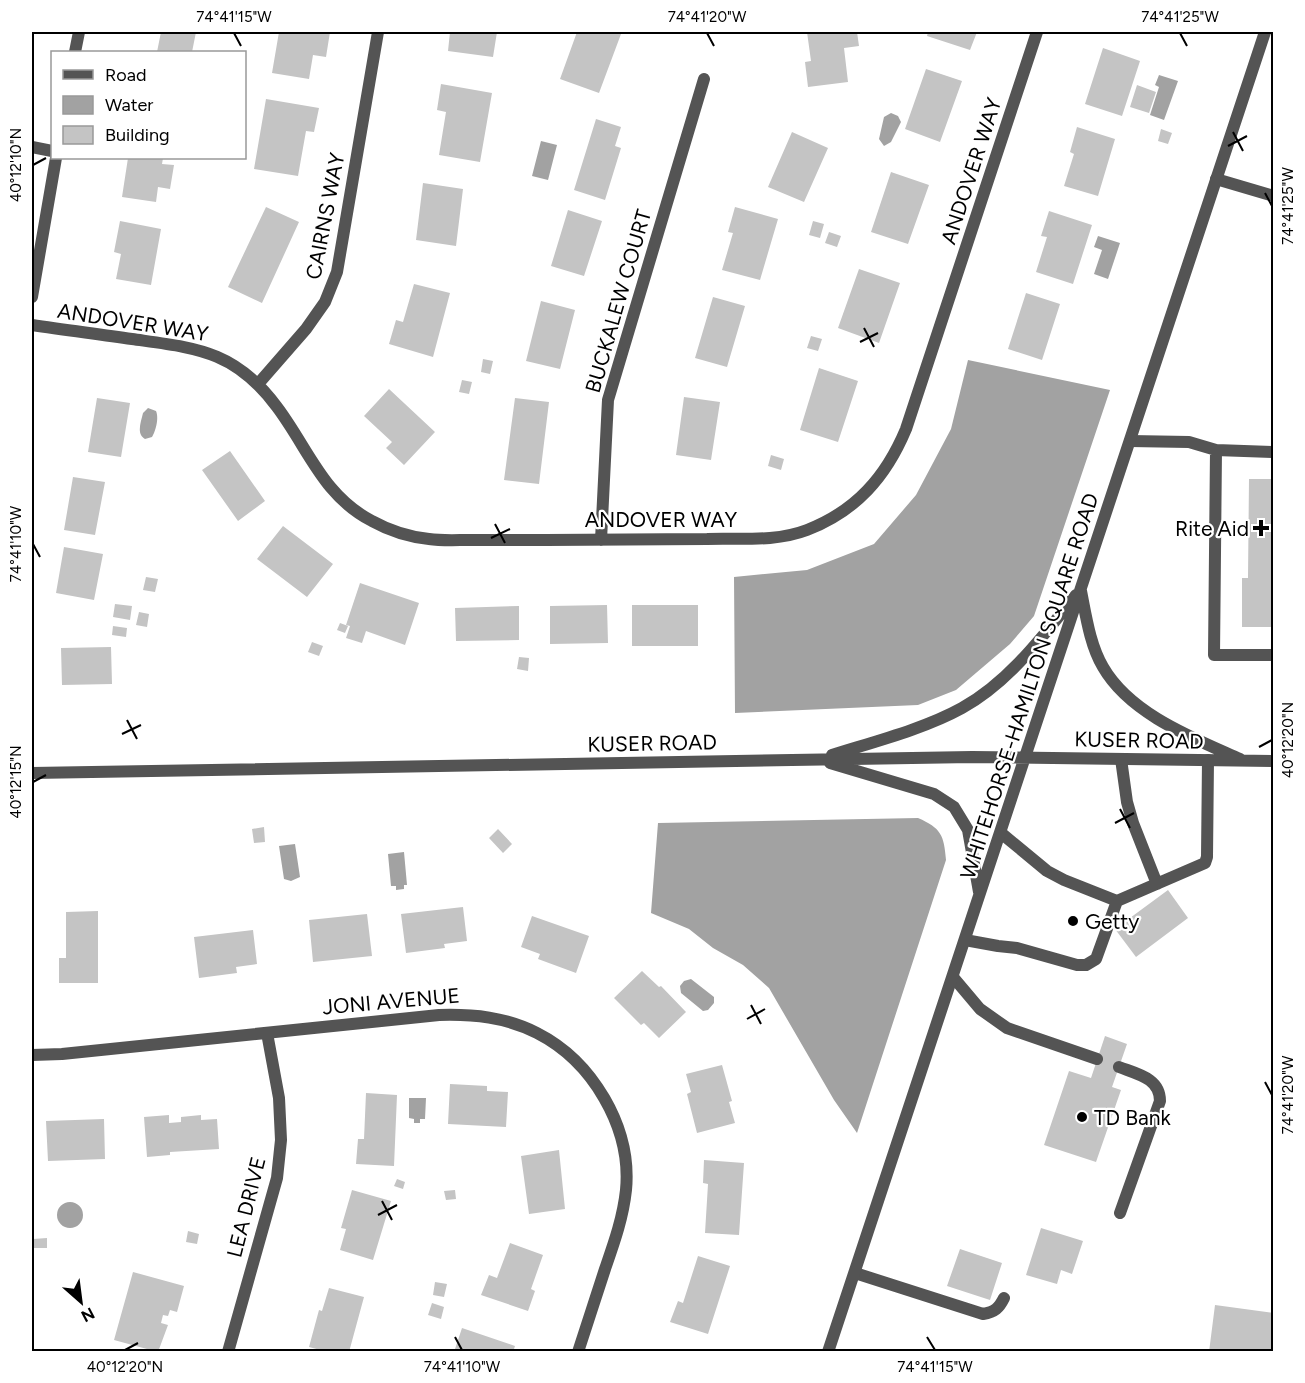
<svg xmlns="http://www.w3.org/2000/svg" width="1305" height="1383" font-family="Figtree,sans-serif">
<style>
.water{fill:#a2a2a2}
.building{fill:#c4c4c4}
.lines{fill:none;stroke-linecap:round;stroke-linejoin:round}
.service{stroke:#545454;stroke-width:12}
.minor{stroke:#545454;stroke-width:12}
.tertiary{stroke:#545454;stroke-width:12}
.ticks{fill:none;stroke:#000;stroke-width:2}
.poi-dot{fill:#000;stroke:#fff;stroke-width:2}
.labels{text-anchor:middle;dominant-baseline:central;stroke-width:4.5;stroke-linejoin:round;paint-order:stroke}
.street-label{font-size:21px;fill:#000;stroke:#fff}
.poi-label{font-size:21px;fill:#000;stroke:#fff;text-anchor:start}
.neatline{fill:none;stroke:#000;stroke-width:2}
.ticks-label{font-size:15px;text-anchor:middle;fill:#000}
</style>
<rect width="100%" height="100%" fill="#fff"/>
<!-- water -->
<path class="water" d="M1159,75L1178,81L1164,120L1150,115L1159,87L1155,85Z
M891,113L898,116L901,122L891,142L884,146L879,139L884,117Z
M541,141L557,145L548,180L532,176Z
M1098,236L1120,243L1108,279L1094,274L1102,250L1094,247Z
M968,360L1110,390L1034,616L1010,644L956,690L918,705L735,713L734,577L807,570L874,544L916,495L951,429Z
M148,408L156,411C159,418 156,430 152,437L145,439C136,434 141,422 143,413Z
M918,818C941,828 944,835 946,860L857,1133L834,1100L769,988L743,965L713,948L689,929L651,913L658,823Z
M295,844L300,877L291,881L284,879L279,846Z
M404,852L407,885H404V889L396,890V886H391L388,854Z
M691,979L714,997V1003L708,1010L703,1011L681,993L680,986L684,981Z
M409,1098H426L425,1119H420V1123H414V1119L409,1118Z
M57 1215a13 13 0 1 1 26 0a13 13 0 1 1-26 0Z"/>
<!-- building -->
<path class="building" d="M161,32H196L192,52H157Z
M279,32H330L326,57L313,55L309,79L272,73Z
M450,32H497L493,57L448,51Z
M577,32H615L621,34L599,93L560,79Z
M807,32H857L859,46L844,48L848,82L808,87L805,62L811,61Z
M928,32H977L970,50L927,36Z
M1103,48L1140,61L1122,116L1085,104Z
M926,69L962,81L940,142L905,129Z
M441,84L492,93L480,162L439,155L446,112L437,110Z
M1137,85L1156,92L1149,113L1130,107Z
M266,99L319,108L314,132L306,131L298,176L254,169Z
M596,119L621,127L615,146L621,148L605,200L574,190Z
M1077,127L1115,139L1098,196L1064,186L1074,154L1070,152Z
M1161,129L1172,133L1168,144L1158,141Z
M792,132L828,148L804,202L768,187Z
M128,158H163L162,164L174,165L170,189L158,187L156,202L122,197Z
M891,172L929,185L908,244L871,232Z
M423,183L463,189L456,246L416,240Z
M266,207L299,222L262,303L228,287Z
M735,207L778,219L760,280L722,270L733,233L728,232Z
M568,210L602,221L584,276L551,266Z
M1049,211L1092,225L1073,284L1036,272L1047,237L1041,236Z
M120,221L161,229L151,285L116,279L121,254L114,252Z
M813,221L824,224L820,238L809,235Z
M829,232L841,236L837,247L825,243Z
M859,269L900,283L879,343L838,328Z
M414,284L450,293L433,357L389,344L396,320L403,322Z
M1026,293L1060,304L1042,360L1008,349Z
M713,297L745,306L727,367L695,358Z
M541,301L575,310L560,369L526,361Z
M811,336L822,339L818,351L807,348Z
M483,359L493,361L490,374L481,372Z
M819,368L858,381L838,442L800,430Z
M462,380L472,382L469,394L459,392Z
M389,389L435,432L404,465L386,448L392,442L364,416Z
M684,397L720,402L711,460L676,455Z
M97,398L130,403L121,457L88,452Z
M515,398L549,402L539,484L504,480Z
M230,451L265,501L238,521L202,470Z
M771,455L784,459L781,470L768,466Z
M73,477L105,482L95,535L64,530Z
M1249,479H1274V627H1242V578H1248Z
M283,526L333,564L307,597L257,559Z
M64,547L103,554L94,600L56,593Z
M146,577L158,579L155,592L143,590Z
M360,583L419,603L405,645L366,631L362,643L346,638L350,626L346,625Z
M115,604L132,606L130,620L113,617Z
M607,605L608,643L550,644V606Z
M632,605H698V646H632Z
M519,606V640L456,641L455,608Z
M139,612L149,614L147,627L136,625Z
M340,623L348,626L345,633L337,630Z
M113,626L127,628L126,637L112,635Z
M312,642L323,646L319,656L308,652Z
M111,647L112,684L62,685L61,648Z
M519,657L529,658L528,671L517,669Z
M264,827L265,842L254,843L252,829Z
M498,829L512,844L503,853L489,838Z
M1168,890L1188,918L1136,957L1115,929Z
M463,907L467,941L444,944L445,948L406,953L401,914Z
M98,911V983H59V958H66V912Z
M367,914L372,956L313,962L309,920Z
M532,916L589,936L576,973L538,959L540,954L521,947Z
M253,930L257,964L236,967L237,973L199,978L194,937Z
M642,971L659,987L661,986L686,1012L659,1038L644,1023L641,1025L614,998Z
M1105,1036L1127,1044L1112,1087L1121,1090L1096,1162L1044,1145L1069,1071L1091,1078Z
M722,1065L732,1101L729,1102L735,1123L697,1133L687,1094L691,1092L686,1074Z
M450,1084L487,1086V1091L508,1092L506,1127L448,1124Z
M366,1093L397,1095L394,1166L356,1164L358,1139H364Z
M169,1115V1123L181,1122V1117L201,1115V1120L217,1119L219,1149L170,1152V1155L147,1157L144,1117Z
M104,1119L105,1159L48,1161L46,1121Z
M559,1150L565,1209L529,1214L521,1156Z
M704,1160L744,1163L739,1235L705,1233L708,1184L703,1183Z
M397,1179L405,1182L403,1189L394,1186Z
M352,1190L391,1201L373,1260L340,1250L346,1229L341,1228Z
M455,1190L456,1199L446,1200L444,1191Z
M1041,1228L1083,1241L1072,1274L1061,1270L1057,1284L1026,1275Z
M188,1231L199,1234L197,1244L186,1242Z
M47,1238V1248H34L33,1239Z
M510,1243L543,1255L531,1289L535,1291L528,1311L481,1295L489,1275L497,1278Z
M960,1249L1002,1263L990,1300L947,1286Z
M698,1256L730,1266L708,1334L670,1322L678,1301L683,1303Z
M133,1272L184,1286L177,1312L170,1310L168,1316L163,1315L161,1323L168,1325L158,1352L114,1340Z
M435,1282L447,1284L444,1297L433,1295Z
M329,1288L364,1297L349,1352H328L309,1347L319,1310L322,1311Z
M432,1303L444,1307L441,1319L428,1315Z
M1215,1305L1274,1313V1352H1209Z
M462,1328L515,1346L513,1352H454Z"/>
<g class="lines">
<!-- service -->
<path class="service" d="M1130,441L1189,442L1216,450L1214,655H1274
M1216,450L1274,452
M1121,759L1127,802L1133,823L1157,884
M1001,833L1047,871L1064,880L1117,901L1205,863L1207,857L1208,760
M965,940L998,946L1017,948L1077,965H1086L1096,959L1117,901
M953,977L980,1009L1007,1028L1097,1059
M1119,1067C1137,1074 1160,1078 1160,1101L1120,1213
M855,1273L983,1314C995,1312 999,1308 1004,1298"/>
<!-- minor -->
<path class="minor" d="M75,52L79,32
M32,147L52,151
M1216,179L1274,196
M32,297L56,158
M32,325C65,330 98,334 132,339C196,348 235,350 277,407C308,448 323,496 372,521C390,531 410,537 429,539C442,541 457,540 470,540C495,540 520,540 546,540C599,540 653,539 707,539C740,538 776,542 807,530C856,511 886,477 906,429L1037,32
M258,384L306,329L325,302L337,272L378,32
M601,540L608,400L704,79
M32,1055L62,1054L439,1015C473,1014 506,1017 537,1033C592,1061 632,1127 626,1190C623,1218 614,1243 605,1269C596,1297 587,1324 578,1352
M228,1352L277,1178L281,1140L279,1098L267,1033"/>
<!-- tertiary -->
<path class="tertiary" d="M1081,591C1086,616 1090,645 1103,667C1130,714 1193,738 1240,759
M832,755C873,742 924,729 962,708C1009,682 1043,636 1076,595
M830,763L934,794L954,807L968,830L979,892
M32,773L972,757L1274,761
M828,1352L1265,32"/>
</g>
<!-- ticks -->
<path class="ticks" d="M234,33L241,46M707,33L714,46M1180,33L1187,46M1233,132L1243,151M1228,146L1247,136M33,165L46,158M1265,193L1272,206M864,328L874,347M860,342L878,333M495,524L505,543M491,538L510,529M33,544L40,557M127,720L137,739M122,734L141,725M1259,747L1272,740M33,782L46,775M1120,809L1130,828M1115,823L1134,813M751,1005L761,1024M747,1019L765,1009M1265,1082L1272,1095M382,1201L392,1220M378,1215L397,1205M455,1337L462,1350M927,1337L935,1350M125,1350L138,1343"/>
<!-- markers -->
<g class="poi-dot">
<path d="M1258 519h6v6h6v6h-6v6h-6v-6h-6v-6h6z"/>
<circle cx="1073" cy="921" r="6"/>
<circle cx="1082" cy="1117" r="6"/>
</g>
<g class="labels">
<!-- street labels -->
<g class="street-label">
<text transform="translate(971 171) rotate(-72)">ANDOVER WAY</text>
<text transform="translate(325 216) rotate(-79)">CAIRNS WAY</text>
<text transform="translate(618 301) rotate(-74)">BUCKALEW COURT</text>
<text transform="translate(133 322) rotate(9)">ANDOVER WAY</text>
<text x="661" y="519">ANDOVER WAY</text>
<text transform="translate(1029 686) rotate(-72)">WHITEHORSE-HAMILTON SQUARE ROAD</text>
<text transform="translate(1139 740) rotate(1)">KUSER ROAD</text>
<text transform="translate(652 743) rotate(-1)">KUSER ROAD</text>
<text transform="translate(391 1001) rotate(-5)">JONI AVENUE</text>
<text transform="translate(246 1207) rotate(-76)">LEA DRIVE</text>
</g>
<!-- poi labels -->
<g class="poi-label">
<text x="1249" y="528" text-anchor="end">Rite Aid</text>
<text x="1085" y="921">Getty</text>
<text x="1094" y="1117">TD Bank</text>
</g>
</g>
<!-- border -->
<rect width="1305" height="1383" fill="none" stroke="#ffffff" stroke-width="66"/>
<!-- legend -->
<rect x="51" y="51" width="195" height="108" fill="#ffffff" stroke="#999999" stroke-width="1.5"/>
<rect x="63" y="70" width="30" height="9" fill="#545454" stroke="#999999" stroke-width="1.5"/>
<text x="105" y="81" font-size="18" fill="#000000">Road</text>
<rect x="63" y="96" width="30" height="18" fill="#a2a2a2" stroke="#999999" stroke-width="1.5"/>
<text x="105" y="111" font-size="18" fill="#000000">Water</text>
<rect x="63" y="126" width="30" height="18" fill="#c4c4c4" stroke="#999999" stroke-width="1.5"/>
<text x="105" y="141" font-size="18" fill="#000000">Building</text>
<!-- north arrow -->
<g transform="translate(81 1302) rotate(152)" stroke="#ffffff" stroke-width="4.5" paint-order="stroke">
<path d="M0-4.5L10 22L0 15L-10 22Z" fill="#000000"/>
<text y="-9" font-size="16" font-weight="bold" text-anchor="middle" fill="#000000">N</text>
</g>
<rect x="33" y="33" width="1239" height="1317" class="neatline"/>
<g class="ticks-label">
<text x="234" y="22">74°41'15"W</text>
<text x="707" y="22">74°41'20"W</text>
<text x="1180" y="22">74°41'25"W</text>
<text transform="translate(16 165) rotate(-90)" y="5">40°12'10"N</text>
<text transform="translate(1288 206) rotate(-90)" y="5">74°41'25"W</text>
<text transform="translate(16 544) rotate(-90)" y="5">74°41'10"W</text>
<text transform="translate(1288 740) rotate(-90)" y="5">40°12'20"N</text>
<text transform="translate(16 782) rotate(-90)" y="5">40°12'15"N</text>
<text transform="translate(1288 1095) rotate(-90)" y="5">74°41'20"W</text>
<text x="125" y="1372">40°12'20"N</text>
<text x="462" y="1372">74°41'10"W</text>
<text x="935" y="1372">74°41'15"W</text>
</g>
</svg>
